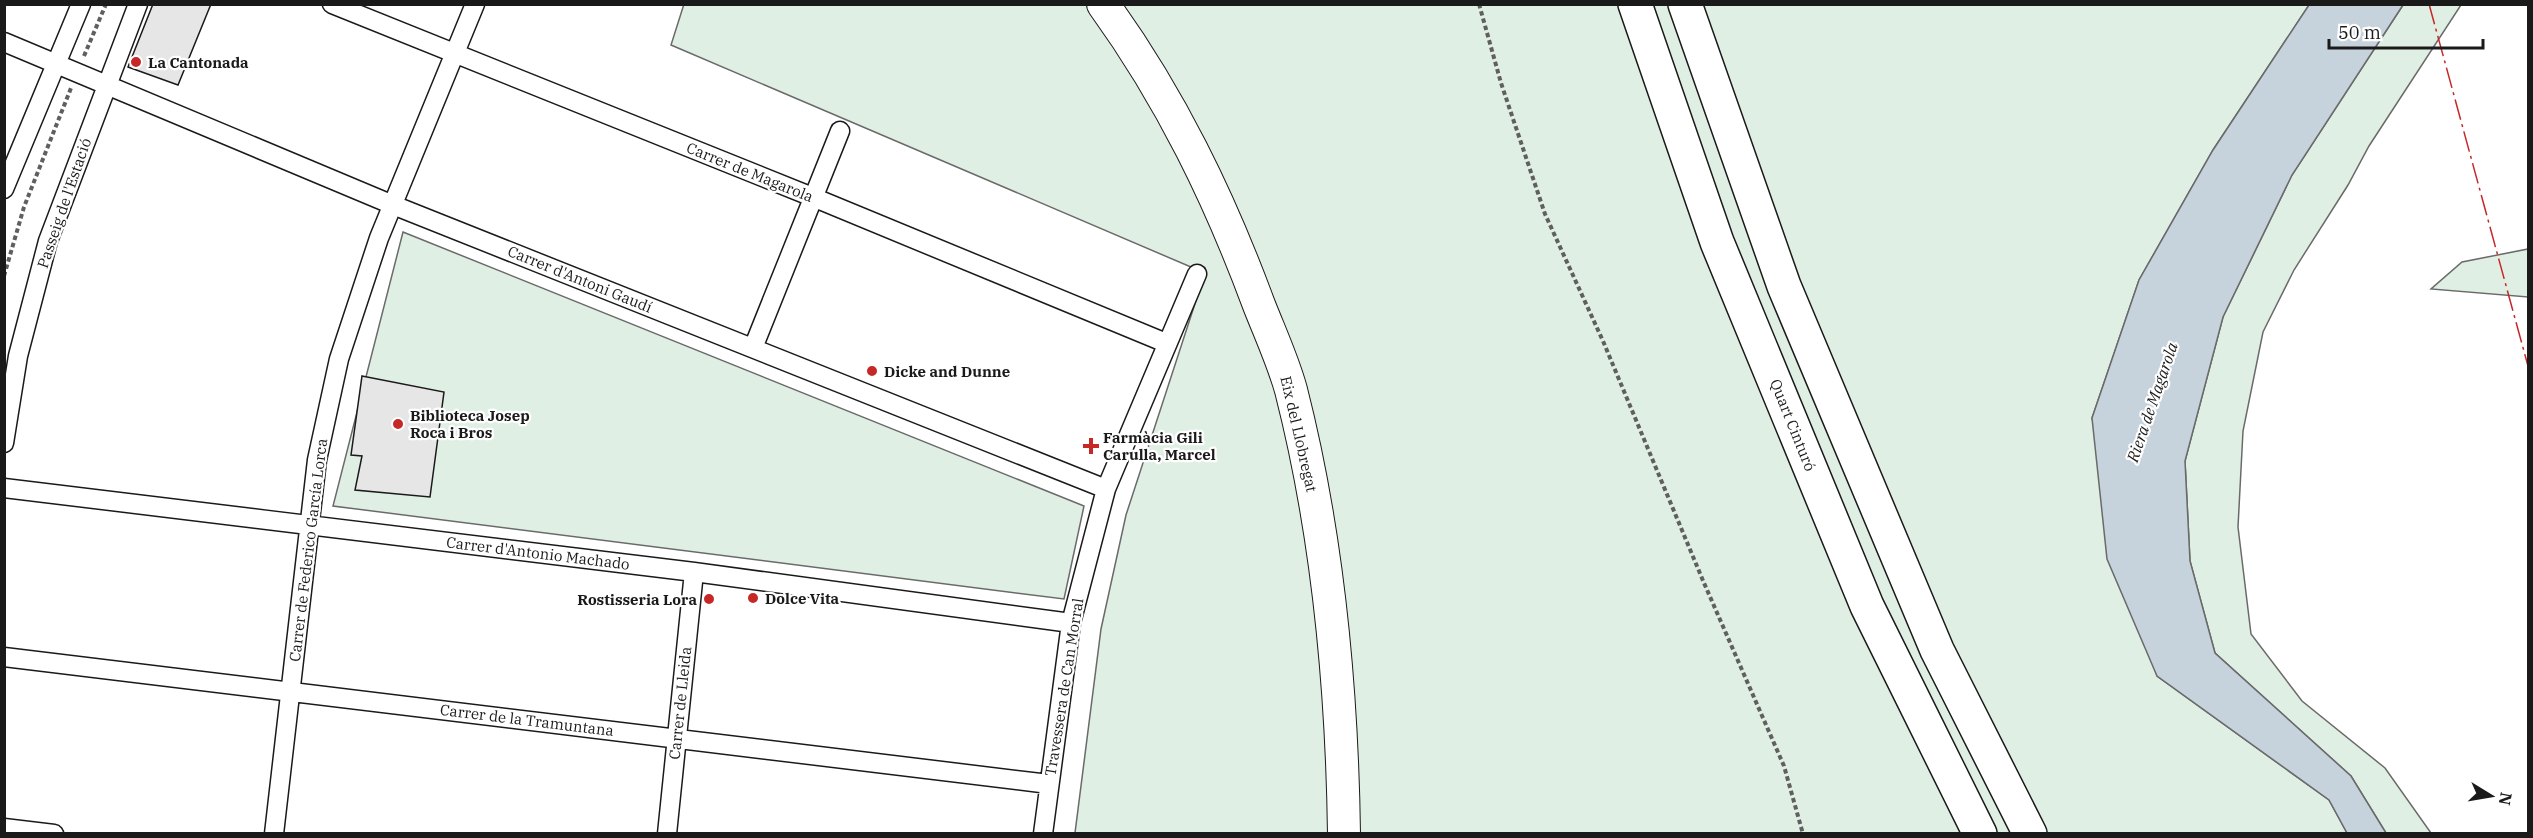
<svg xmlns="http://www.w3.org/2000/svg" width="2533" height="838" font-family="'IBM Plex Serif',serif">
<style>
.green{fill:#e0efe3;stroke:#6a6a6a;stroke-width:1.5}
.water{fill:#c6d2dc;stroke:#6a6a6a;stroke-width:1.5}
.building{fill:#e6e6e6;stroke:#1a1a1a;stroke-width:1.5}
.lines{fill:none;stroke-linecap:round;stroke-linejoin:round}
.minor-casing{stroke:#1a1a1a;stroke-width:21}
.trunk-casing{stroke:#1a1a1a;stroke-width:34}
.motorway-casing{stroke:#1a1a1a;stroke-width:36}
.path{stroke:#5f5f5f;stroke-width:4;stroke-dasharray:4.5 3;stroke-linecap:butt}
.minor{stroke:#fff;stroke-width:18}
.trunk{stroke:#fff;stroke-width:32}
.motorway{stroke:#fff;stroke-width:33}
.power{stroke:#c62828;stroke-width:1.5;stroke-dasharray:21 4.5 3 4.5;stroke-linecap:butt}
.poi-dot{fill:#c62828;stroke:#fff;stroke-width:2}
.labels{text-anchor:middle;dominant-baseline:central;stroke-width:4.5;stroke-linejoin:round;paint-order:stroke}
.poi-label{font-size:15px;font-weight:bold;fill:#1a1a1a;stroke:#fff;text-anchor:start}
.street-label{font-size:15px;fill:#1a1a1a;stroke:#fff}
.water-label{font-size:16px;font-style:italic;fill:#1a1a1a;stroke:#fff}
</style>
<rect width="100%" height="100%" fill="#fff"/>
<!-- green -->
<path class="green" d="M684,4L2309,5L2213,150L2139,280L2092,418L2157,676L2329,800L2347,833H1075L1101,629L1126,515L1205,273L671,45Z
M2403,5H2461L2369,146L2348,185L2294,270L2263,332L2243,431L2238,527L2251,634L2302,701L2385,768L2431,833H2386L2351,776L2215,653L2190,561L2185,461L2223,317L2292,175Z
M403,232L1084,506L1064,599L333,506Z
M2528,249V297L2431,289L2462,262Z"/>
<!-- water -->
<path class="water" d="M2309,5H2403L2292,175L2223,317L2185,461L2190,561L2215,653L2351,776L2386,833H2347L2329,800L2157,676L2107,559L2092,418L2139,280L2213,150Z"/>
<!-- building -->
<path class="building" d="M153,4H211L178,85L128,67Z
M362,376L444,392L430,497L355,490L362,456L351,455Z"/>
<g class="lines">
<defs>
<path id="minor" d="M332,4L815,198L1166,343
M4,42L393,205L1106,489
M4,189L81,4
M753,348L840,131
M4,443L18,356L48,241L138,4
M4,488L694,572L1071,623
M4,657L1049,784
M4,828L54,834
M274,834L317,460L339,359L379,238L475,4
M667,834L694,572
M1043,834L1071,623L1106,489L1197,274"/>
<path id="trunk" d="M1103,4C1171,98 1219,197 1259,305C1270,333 1283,361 1291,390C1328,535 1342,684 1344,834"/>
<path id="motorway" d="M1635,4L1717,242L1867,606L1980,834
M1685,4L1784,286L1937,650L2030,834"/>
</defs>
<!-- minor casing -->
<use href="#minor" class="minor-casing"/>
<!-- trunk casing -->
<use href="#trunk" class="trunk-casing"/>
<!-- motorway casing -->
<use href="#motorway" class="motorway-casing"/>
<!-- path -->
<path class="path" d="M1479,4L1501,83L1545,214L1603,341L1704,583L1784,766L1803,834
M84,56L106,4
M4,276L24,207L71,88"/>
<!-- minor -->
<use href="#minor" class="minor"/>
<!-- trunk -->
<use href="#trunk" class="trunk"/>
<!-- motorway -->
<use href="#motorway" class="motorway"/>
<!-- power -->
<path class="power" d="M2429,4L2528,366"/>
</g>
<!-- markers -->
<g class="poi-dot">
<circle cx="136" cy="62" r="6"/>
<circle cx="872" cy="371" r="6"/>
<circle cx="398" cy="424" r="6"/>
<path d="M1088 437h6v6h6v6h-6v6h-6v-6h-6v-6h6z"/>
<circle cx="753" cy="598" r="6"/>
<circle cx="709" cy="599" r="6"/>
</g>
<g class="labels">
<!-- poi labels -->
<g class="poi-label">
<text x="148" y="62">La Cantonada</text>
<text x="884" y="371">Dicke and Dunne</text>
<text x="410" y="415">Biblioteca Josep<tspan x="410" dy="17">Roca i Bros</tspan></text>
<text x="1103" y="437">Farmàcia Gili<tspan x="1103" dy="17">Carulla, Marcel</tspan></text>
<text x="765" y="598">Dolce Vita</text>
<text x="697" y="599" text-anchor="end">Rostisseria Lora</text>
</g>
<!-- street labels -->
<g class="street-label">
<text transform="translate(750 172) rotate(22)">Carrer de Magarola</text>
<text transform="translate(64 203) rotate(-71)">Passeig de l'Estació</text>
<text transform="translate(580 279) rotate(22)">Carrer d'Antoni Gaudí</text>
<text transform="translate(1793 425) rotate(68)">Quart Cinturó</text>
<text transform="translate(1299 434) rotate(77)">Eix del Llobregat</text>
<text transform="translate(308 550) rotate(-83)">Carrer de Federico García Lorca</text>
<text transform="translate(538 553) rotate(7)">Carrer d'Antonio Machado</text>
<text transform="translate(1064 687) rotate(-81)">Travessera de Can Morral</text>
<text transform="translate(680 703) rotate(-84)">Carrer de Lleida</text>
<text transform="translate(527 720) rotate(7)">Carrer de la Tramuntana</text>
</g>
<!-- water labels -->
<g class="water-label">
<text transform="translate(2152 402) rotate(-71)">Riera de Magarola</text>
</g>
</g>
<!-- border -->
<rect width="2533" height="838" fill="none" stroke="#1a1a1a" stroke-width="12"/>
<!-- north arrow -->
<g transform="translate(2491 796) rotate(101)" stroke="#ffffff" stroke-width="4.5" paint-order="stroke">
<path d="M0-4.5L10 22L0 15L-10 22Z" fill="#1a1a1a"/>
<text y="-9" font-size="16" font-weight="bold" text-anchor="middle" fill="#1a1a1a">N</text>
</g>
<!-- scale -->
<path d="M2329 39v9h154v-9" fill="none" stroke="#1a1a1a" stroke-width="3"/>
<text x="2338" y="39" font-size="18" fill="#1a1a1a" stroke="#ffffff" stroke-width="4.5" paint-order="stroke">50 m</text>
</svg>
